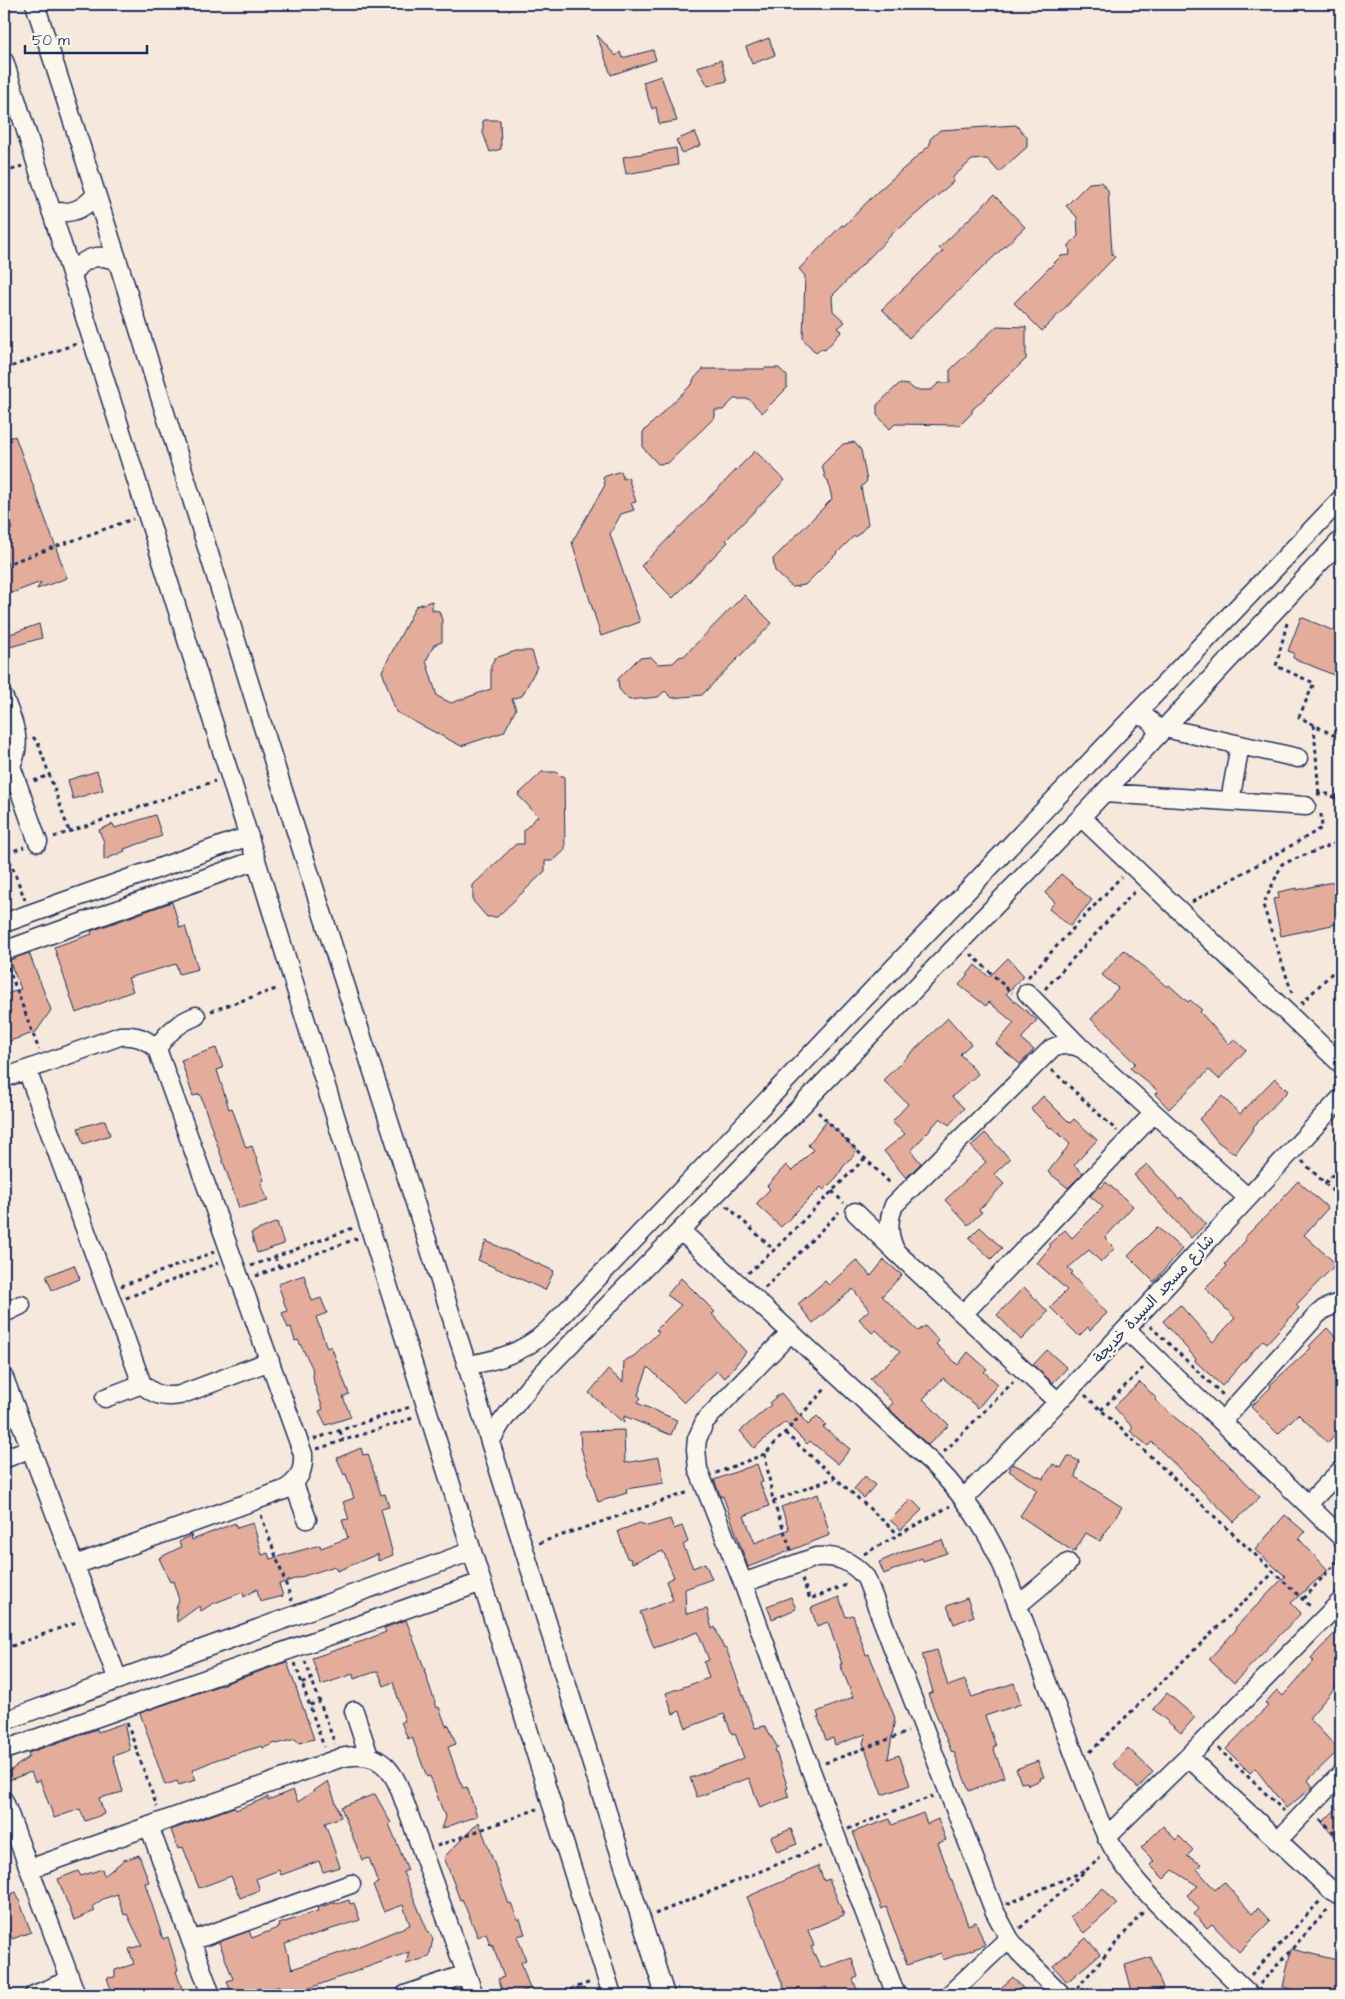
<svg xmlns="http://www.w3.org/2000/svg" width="1345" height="1999" font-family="'Architects Daughter','Playpen Sans Arabic',sans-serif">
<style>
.building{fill:#e4ad9b;stroke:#1b2f5e}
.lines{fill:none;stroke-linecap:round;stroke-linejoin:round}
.minor-casing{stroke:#1b2f5e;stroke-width:21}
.path{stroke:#1b2f5e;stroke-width:3;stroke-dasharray:4 4;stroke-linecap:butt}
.minor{stroke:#fbf7ec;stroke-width:18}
.labels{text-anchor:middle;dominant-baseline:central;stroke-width:4.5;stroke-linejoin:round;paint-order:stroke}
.street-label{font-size:15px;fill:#1b2f5e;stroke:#fbf7ec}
</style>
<rect width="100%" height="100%" fill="#f6e8dc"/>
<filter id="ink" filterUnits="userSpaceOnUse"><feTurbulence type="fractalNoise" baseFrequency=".02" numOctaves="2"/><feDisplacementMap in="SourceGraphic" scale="10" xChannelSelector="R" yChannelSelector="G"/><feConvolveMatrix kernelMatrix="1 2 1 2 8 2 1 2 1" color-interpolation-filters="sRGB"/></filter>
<g filter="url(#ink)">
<!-- building -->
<path class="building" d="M597,35L616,56L620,52L622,58L653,50L656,60L611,75Z
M769,38L775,55L752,64L746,47Z
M721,60L727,81L708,86L697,67Z
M661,76L677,121L659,124L656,107L652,109L643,82Z
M483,120H500L501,149L490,152L483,133Z
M1016,125L1027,137V147L999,172L987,159L972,160L953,177V182L900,228L897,229L832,296L833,311L845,322L838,328L842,331L825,350L821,349L816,353L803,339L805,276L799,269L842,225L844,226L875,194L930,145V139L940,130Z
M695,132L701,145L682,153L676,140Z
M676,148L678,165L626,174L623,157Z
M1101,182L1108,190L1112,254L1115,257L1042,331L1014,303L1061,256L1070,255L1069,245L1078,236L1077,217L1066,206L1089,183Z
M994,195L1025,227L909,338L882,309L943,251L939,248Z
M997,326L1026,327V359L972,410V413L960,425L895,424L890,429L877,415V405L899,384L909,385L915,390H931L939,383H950V370Z
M765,368H779L787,376V388L762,413L749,399H734L723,410H715V417L668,463L658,464L643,448V432L693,383V380L703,369H763Z
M15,436L67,578L37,589L41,582L4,596V533L12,529L4,506L10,503L4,486V440Z
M854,442L861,450L867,481L861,487L868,524L857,536L853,537L805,585L792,587L775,571L773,559L832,499L828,481L825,477L822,465L843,444Z
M755,451L785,480L726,540L728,542L673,598L641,566Z
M621,471L623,479L628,477L636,502L631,503L634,510L621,514L610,534L640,622L601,636L572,542L605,485L603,477Z
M744,595L772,623L702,695L672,698L665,691L658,697L629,700L619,689L618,679L639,658L651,657L658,664L673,663L679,657L684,656Z
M432,601V610L439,611L442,620V642L434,645L426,661L437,696L451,703L491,689V665L495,658L516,651H532L537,667L522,696L512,699L516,709L504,732L461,746L396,712L382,671L416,606Z
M1301,617L1341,634V678L1293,658L1294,653L1288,651Z
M39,624L42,638L10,647V634Z
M97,771L103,790L73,799L68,780Z
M542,772H556L560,776H564L565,850L553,861H545V871L497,917H487L473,901V885L516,844H524V830L538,816L518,795Z
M155,815L162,836L124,849L125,851L104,860V842L99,830L113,824L115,828Z
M1061,874L1092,900L1070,926L1049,909L1055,902L1045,893Z
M1341,880V923L1281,936L1273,899L1279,898L1278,892L1297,888V890Z
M172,902L180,928L185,926L198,969L179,974L176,964L128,978L133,991L76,1013L54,947L92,934L91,931Z
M1124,950L1167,987L1169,985L1188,1002L1190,1000L1202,1010L1200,1012L1229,1044L1234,1039L1246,1050L1219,1079L1209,1070L1169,1109L1155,1094L1158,1091L1130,1068L1135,1063L1111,1040L1112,1039L1091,1019L1118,988L1102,975Z
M29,953L51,1010L36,1032L4,1043V995L21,989L9,960Z
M1008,958L1024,976L1006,994L1037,1020L1021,1039L1034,1050L1020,1064L996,1044L1014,1023L989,1002L986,1006L959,985L975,965L989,977Z
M948,1018L971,1044L960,1054L978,1074L952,1097L964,1108L949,1125L940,1118L911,1151L921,1163L906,1178L884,1151L905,1134L892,1122L908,1104L883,1080Z
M216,1048L223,1068L217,1070L229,1109L232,1108L246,1148L252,1146L264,1180L261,1183L268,1201L239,1208L200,1094L193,1096L181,1060Z
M1275,1078L1288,1091L1253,1127L1254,1128L1235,1154L1218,1142L1199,1119L1222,1096L1240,1114Z
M1043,1096L1070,1123L1074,1119L1097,1140L1074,1165L1083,1173L1068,1188L1048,1172L1070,1144L1051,1127L1050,1128L1031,1109Z
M105,1120L110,1135L83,1144L78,1128Z
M827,1121L856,1150L854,1155L843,1167L837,1177L824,1190L821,1187L781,1227L756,1204L770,1189L767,1186L786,1165L792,1171L813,1150L808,1145Z
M985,1133L1010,1159L994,1174L1004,1184L979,1210L982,1212L968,1225L945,1200L986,1162L971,1146Z
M1147,1164L1179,1199L1181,1197L1206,1224L1191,1238L1134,1175Z
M1298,1181L1328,1208L1304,1235L1336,1264L1296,1305L1299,1308L1267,1343L1263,1340L1222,1386L1195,1361L1196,1359L1163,1321L1180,1305L1213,1342L1235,1318L1205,1288L1227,1266L1225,1264L1246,1240L1244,1238L1285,1197L1284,1196Z
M1106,1182L1133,1206L1105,1238L1115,1248L1101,1262L1089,1250L1068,1268L1073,1272L1071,1274L1107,1313L1090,1330L1088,1327L1079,1336L1050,1307L1067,1290L1037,1263L1051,1246L1049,1244L1065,1230L1072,1238L1103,1207L1090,1196L1099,1186L1101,1188Z
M277,1222L284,1244L257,1253L251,1233Z
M980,1227L1002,1248L991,1259L969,1238Z
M1157,1227L1182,1249L1154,1282L1128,1256Z
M486,1241L554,1271L545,1290L478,1260Z
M856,1260L871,1276L884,1260L902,1275L882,1296L918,1331L925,1326L939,1341L936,1344L958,1365L968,1352L987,1369L984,1372L998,1384L978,1408L943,1378L923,1399L949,1425L928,1445L888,1408L893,1403L870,1379L900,1352L876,1330L872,1333L859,1319L869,1310L853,1289L813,1323L798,1304L825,1281L829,1285Z
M74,1265L80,1279L52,1290L46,1276Z
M304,1275L312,1301L321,1298L327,1313L316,1317L327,1348L331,1346L349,1394L343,1397L351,1417L326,1425L319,1411L323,1409L314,1383L312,1367L298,1340L295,1341L291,1327L288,1328L282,1313L287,1311L278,1284Z
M681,1278L715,1312L712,1314L746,1352L725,1378L717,1371L684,1403L648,1367L638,1395L641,1398L637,1403L677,1420L671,1435L624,1416V1423L589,1393L608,1370L623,1382L624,1361L634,1356L659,1332L656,1330L681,1305L667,1295Z
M1024,1287L1048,1312L1021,1340L997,1315Z
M1327,1328L1341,1343V1373L1334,1380L1341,1387V1429L1328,1443L1298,1414L1278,1434L1251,1407L1271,1387L1270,1385L1311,1348L1309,1346Z
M1047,1350L1067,1368L1053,1383L1033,1365Z
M1140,1382L1156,1398L1155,1400L1224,1460L1260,1497L1234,1522L1152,1442L1148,1446L1130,1431L1133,1428L1114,1407Z
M781,1393L808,1425L817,1416L826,1425L823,1427L850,1449L838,1464L810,1441L807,1444L785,1422L754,1448L740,1431L771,1405L769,1403Z
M624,1430L625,1463L659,1457L664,1483L626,1489L627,1493L598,1502L581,1448L580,1431Z
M361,1448L363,1455L368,1454L381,1495L385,1494L389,1507L381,1509L393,1555L378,1561V1554L337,1571L335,1566L279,1584L283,1596L260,1602L257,1589L244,1597L243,1592L212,1604L201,1611L199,1606L177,1622L176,1607L179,1600L173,1581L170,1582L159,1558L181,1547L179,1542L191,1535L192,1540L235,1523L237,1528L253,1523L262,1555L268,1553L270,1559L320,1545L321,1548L348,1538L342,1520L349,1519L343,1502L354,1498L346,1474L344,1475L337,1458Z
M1068,1456L1079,1461L1075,1477L1122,1507L1100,1541L1086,1533L1074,1552L1020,1516L1037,1490L1009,1471L1013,1464L1043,1479L1053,1464L1061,1468Z
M757,1464L763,1482L760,1483L769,1506L744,1516L755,1543L789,1529L781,1507L818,1494L830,1535L748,1567L723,1496L721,1497L714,1480Z
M865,1476L875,1485L864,1498L854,1489Z
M911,1499L922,1510L901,1530L890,1520Z
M1285,1515L1305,1532L1299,1539L1328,1570L1291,1603L1301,1613L1234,1683L1209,1659L1236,1630L1235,1628L1285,1576L1255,1550Z
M670,1519L674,1529L682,1526L688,1542L683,1545L693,1568L705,1563L712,1579L685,1589L686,1614L707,1609L712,1629L715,1627L724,1649L726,1648L755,1728L765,1726L778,1748L775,1749L788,1788L786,1789L789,1797L760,1808L749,1778L697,1797L690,1778L744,1758L735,1733L732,1734L724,1714L686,1728L680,1711L673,1714L666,1693L709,1678L704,1662L709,1660L698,1632L654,1648L640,1612L673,1600L666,1581L674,1577L663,1551L632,1563L631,1559L627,1558L618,1531L640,1523L648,1526Z
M942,1540L947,1553L923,1561L922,1558L884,1574L879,1562L907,1550Z
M791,1597L796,1609L772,1619L767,1606Z
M839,1597L846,1617L853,1615L866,1655L869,1654L895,1718L888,1759L899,1755L910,1785L882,1795L863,1743L866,1734L835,1745L833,1738L826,1740L818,1717H819L817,1712L853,1697L840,1664H842L828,1622L817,1626L811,1608Z
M967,1598L974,1616L954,1624L947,1606Z
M406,1620L425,1670H424L437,1708L439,1707L446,1726L449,1725L456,1744L448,1747L458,1777L463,1788L467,1787L477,1816L441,1829L445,1817L430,1776L427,1777L412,1737L408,1739L401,1722L405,1721L393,1682L384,1686L378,1671L354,1679L353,1674L321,1685L312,1658L363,1641L386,1632L384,1628Z
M1341,1627V1681L1309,1718L1339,1750L1308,1780L1313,1787L1286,1808L1255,1768L1250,1773L1226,1749L1268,1706L1265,1703L1277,1690L1283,1696L1314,1661L1311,1658Z
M937,1650L948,1686L965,1680L972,1697L1014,1683L1021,1704L985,1716L996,1746L993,1747L1004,1777L969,1791L954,1752L952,1753L928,1694L933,1692L922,1654Z
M287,1662L314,1739L299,1743L295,1739L277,1744L276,1743L263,1748L262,1746L218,1759L192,1770L196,1780L179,1785L177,1781L165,1785L140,1713Z
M1167,1693L1195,1717L1181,1733L1153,1709Z
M124,1723L130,1750L113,1756L123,1792L99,1798L104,1814L85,1821L80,1809L54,1818L40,1780L35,1782L31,1772L4,1782V1775L29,1757L28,1753L97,1729L98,1732Z
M1128,1748L1153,1772L1138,1788L1113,1764Z
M1038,1761L1044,1777L1040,1778L1041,1780L1028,1785L1027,1782L1021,1783L1016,1769Z
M328,1781L341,1817L325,1823L340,1867L323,1872L319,1861L281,1875L279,1870L256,1879L260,1890L240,1898L231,1876L199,1888L183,1847L178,1849L171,1830L234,1807L236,1810L268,1797V1800L293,1790L298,1802Z
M375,1794L391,1823L389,1824L408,1870L403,1872L428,1932L429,1931L433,1939L429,1957L406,1964L409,1952L299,1992L300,1995H283L280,1986L252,1995H232L227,1981L233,1979L219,1942L249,1931L252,1938L280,1927L279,1924L318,1911L317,1908L336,1902L337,1904L349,1900L350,1904L354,1903L360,1920L285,1944L292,1969L349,1950L410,1925L403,1905L384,1912L373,1885L378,1883L369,1858L362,1860L341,1807Z
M1341,1804V1843L1322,1823Z
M923,1813L927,1824L938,1819L946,1840L938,1843L968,1925L976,1922L985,1945L943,1960L941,1953L907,1965L886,1907L882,1909L853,1832L890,1819L892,1825Z
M479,1822L509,1904L511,1903L518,1920L520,1919L525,1934L517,1936L526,1960L521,1962L530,1989L513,1995H504L498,1979L504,1977L492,1944L490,1945L486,1933L478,1937L462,1899L460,1900L444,1857Z
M1163,1826L1176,1840L1179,1836L1193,1850L1187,1856L1201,1864L1197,1869L1215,1890L1224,1882L1252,1914L1258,1908L1270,1921L1239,1952L1212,1924L1207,1928L1194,1914L1199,1909L1187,1895L1198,1886L1173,1870L1164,1879L1150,1865L1154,1861L1141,1848Z
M791,1829L797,1844L777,1852L771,1837Z
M139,1855L149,1882L145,1883L163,1939L168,1937L178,1970L176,1971L184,1995H113L107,1978L115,1977V1970L134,1964L129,1949L142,1945L127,1914L124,1915L117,1894L103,1899L93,1906L95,1911L74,1920L58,1879L78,1871L81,1876L102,1869L104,1876L124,1860Z
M818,1866L824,1881L829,1879L844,1915L808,1930L814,1946L811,1947L821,1968L852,1958L858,1977L853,1979L859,1995H828L826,1987L809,1995H787L747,1897Z
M1103,1888L1117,1904L1084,1933L1070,1917Z
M16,1892L31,1932L12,1939L8,1928L4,1931V1897Z
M1086,1938L1100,1954L1067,1982L1053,1966Z
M1291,1949L1341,1961V1995H1314L1283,1987Z
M1151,1957L1163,1988L1140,1995H1133L1125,1965Z
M1013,1977L1029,1995H993Z"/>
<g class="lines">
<defs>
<path id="minor" d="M35,4L118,262L278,775L467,1365L490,1442L665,1995
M4,61L230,776L368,1222L612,1995
M51,211C70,215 84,210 96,194
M73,275C82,257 100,252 118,262
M4,698C15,728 26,748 4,776
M1135,715C1148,716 1156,723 1157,736
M1165,728L1298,758
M11,766L38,842
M1104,793L1306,806
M1230,801L1240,745
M1081,817L1341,1064
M4,923L249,836
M4,951L256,860
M1027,993L1081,1048
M157,1049C166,1033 178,1023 196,1016
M27,1070L142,1384C154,1395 164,1398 180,1395L270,1361
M4,1078L120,1036C136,1035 145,1038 157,1049L303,1454C304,1471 299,1481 284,1490L75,1565
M855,1212L894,1250
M681,1231L932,1463C963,1494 987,1529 1004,1569L1098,1817C1118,1867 1147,1894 1185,1931C1206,1953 1228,1974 1250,1995
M4,1313L21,1305
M963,1314L1154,1113
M1126,1329L1341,1537
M791,1332L705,1421L697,1439L696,1449L698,1469L743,1583L810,1768L896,1995
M467,1365C498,1361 526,1351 548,1330L1341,499
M4,1378L118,1680
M105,1398L142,1384
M1058,1402L896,1252C888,1236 887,1222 894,1205L1051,1049C1062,1043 1072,1043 1083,1049L1248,1198
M1222,1421L1317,1315L1324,1309L1341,1302
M490,1442L501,1423L529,1387L1081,817L1341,540
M4,1459L31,1448
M294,1484L307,1519
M964,1498L1058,1402L1341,1098
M1308,1504L1341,1470
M743,1583L816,1557C837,1555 852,1561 866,1578L994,1910L1009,1938L1019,1952L1062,1995
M1018,1605L1068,1563
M354,1711L369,1756
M4,1721L472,1551
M4,1750L482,1582
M1188,1757L1331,1890L1341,1896
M4,1801L76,1995
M149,1826L211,1995
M1106,1837L1188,1757L1341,1601
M1277,1841L1341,1774
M29,1869L340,1758C369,1751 387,1759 399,1787L474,1995
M191,1941L351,1884
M34,1995L70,1980
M405,1995L466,1974
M949,1995L1009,1938"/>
</defs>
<!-- minor casing -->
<use href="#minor" class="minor-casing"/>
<!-- path -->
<path class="path" d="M4,173L22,166
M4,369L76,344
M4,565L133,519
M1287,623L1276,666L1314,683L1299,717L1341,739
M1314,725L1319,797
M33,737L38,743L69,831
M34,781L49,775
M1341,787C1335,795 1336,802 1341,809
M1317,794H1329L1337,800
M54,837L215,781
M4,845L25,900
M7,853L24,847
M1192,902L1322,828L1321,814
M971,954L1012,993
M8,967L39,1050
M1028,977L1121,877
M1045,989L1135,891
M1292,993L1263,905L1282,864L1341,841
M1301,1004L1341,964
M211,1011L279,988
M1052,1070L1117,1131
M818,1112L892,1185
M1302,1161L1341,1199
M1325,1183L1341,1167
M832,1191L844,1203
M727,1206L774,1250
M275,1257L279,1267
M251,1266L353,1228
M748,1273L774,1250L865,1158
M256,1276L358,1238
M121,1286L214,1252
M765,1288L839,1212
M126,1298L218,1263
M1150,1326L1224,1396
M1085,1395L1312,1608
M1101,1410L1143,1368
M340,1431L343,1440
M785,1433L898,1534
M314,1439L410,1407
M317,1449L413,1418
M944,1452L1013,1382
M765,1454L773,1501L791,1550
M716,1473L765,1454L827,1387
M773,1501L834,1478
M261,1515L292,1601
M539,1543L689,1492
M864,1554L950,1506
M802,1579L810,1599L849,1584
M1303,1599L1341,1557
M4,1649L79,1621
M305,1661L335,1744
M295,1663L324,1747
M302,1683L311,1680
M310,1705L320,1702
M127,1723L157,1807
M1218,1748L1284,1811
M1090,1752L1274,1572
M825,1763L908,1732
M1320,1819L1341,1839
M848,1829L933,1796
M437,1846L537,1809
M1007,1904L1084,1871
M655,1914L823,1846
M1020,1928L1100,1858
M1251,1975L1320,1901
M1260,1984L1330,1907
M1077,1988L1143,1912
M555,1995L591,1982"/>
<!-- minor -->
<use href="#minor" class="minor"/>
</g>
</g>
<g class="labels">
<!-- street labels -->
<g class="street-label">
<text transform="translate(1154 1299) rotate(-47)">شارع مسجد السيدة خديجة</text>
</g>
</g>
<!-- margin -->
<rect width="1345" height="1999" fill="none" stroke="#fbf7ec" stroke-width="20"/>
<rect x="10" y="10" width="1325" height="1979" fill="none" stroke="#1b2f5e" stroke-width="2" filter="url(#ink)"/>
<!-- scale -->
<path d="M25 45v8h122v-8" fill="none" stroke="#1b2f5e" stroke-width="2.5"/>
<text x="32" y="45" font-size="15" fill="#1b2f5e" stroke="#fbf7ec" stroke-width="4" paint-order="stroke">50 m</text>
</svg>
